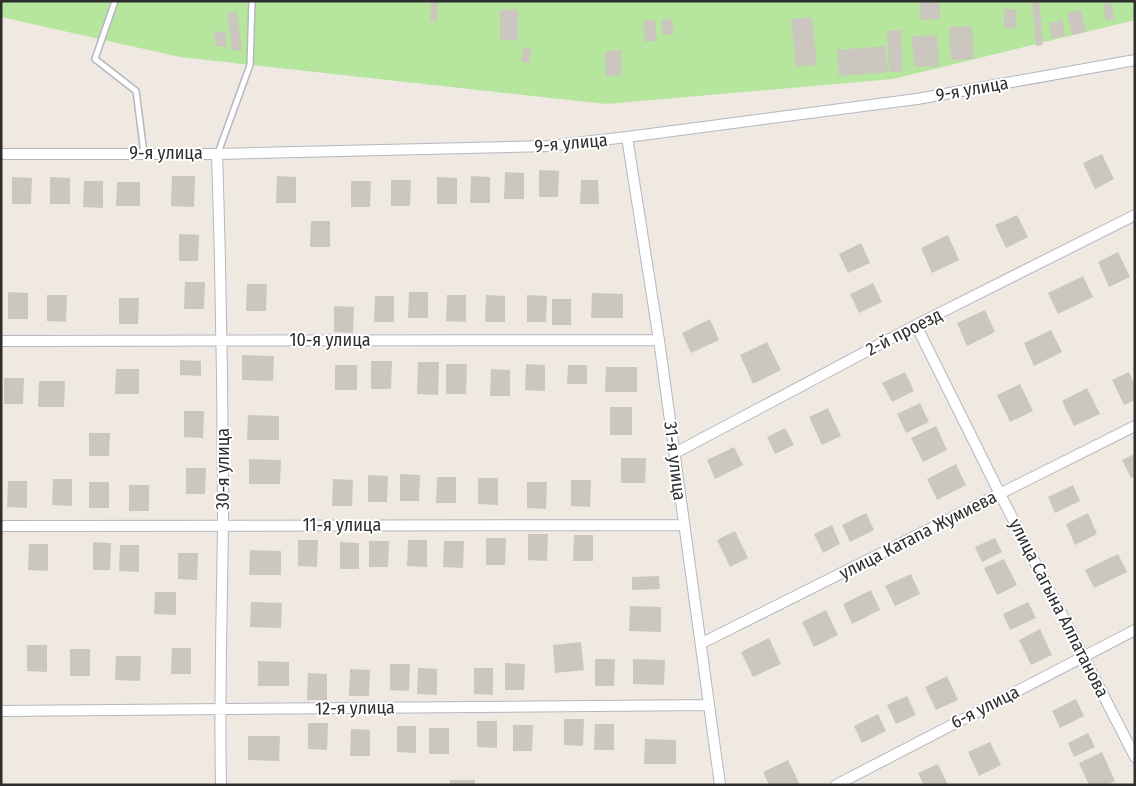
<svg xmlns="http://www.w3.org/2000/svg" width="1136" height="786" font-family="'Fira Sans Condensed',sans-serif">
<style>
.green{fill:#b6e59e}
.building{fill:#cbc7bf}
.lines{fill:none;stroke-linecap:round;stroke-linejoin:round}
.service-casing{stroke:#b4b7c1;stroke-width:8}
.minor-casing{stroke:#b4b7c1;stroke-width:12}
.service{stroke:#fff;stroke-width:5}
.minor{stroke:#fff;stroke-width:10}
.labels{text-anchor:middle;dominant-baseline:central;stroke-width:4;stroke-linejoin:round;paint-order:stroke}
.street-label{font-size:18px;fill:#2e2e2e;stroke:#fff}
</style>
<rect width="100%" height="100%" fill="#efe9e1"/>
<!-- green -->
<path class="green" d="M1,1H1135V20L893,79L606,104L180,57L1,17Z"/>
<!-- building -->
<path class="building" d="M431,1H438L437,21H430Z
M919,1H940V19L920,20Z
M1032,1H1039L1043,45L1036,46Z
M1111,3L1114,19L1106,21L1103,5Z
M518,9V40H500V10Z
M1004,9H1016V29L1004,28Z
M1081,10L1086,32L1072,35L1067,13Z
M237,12L242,50L232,51L227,13Z
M812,17L817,65L796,67L791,19Z
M672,19L674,34L663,35L661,20Z
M655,20L657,41L645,42L643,21Z
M1062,20L1065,36L1052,39L1049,23Z
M972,26L974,59L951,60L949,27Z
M901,30L903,71L889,72L887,31Z
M225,31L227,46L216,47L214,32Z
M937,35L939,66L914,67L912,36Z
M885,46L888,72L839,76L837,50Z
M523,47L531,48L529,63L521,62Z
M621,50L622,75L606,76L605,51Z
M1102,154L1114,179L1095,189L1083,163Z
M539,170L559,171L558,197H539Z
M505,172L524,173V199H504Z
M172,176H195L194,207L171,206Z
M277,176L296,177V203H276Z
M471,176L490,177V203H470Z
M12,177L32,178L31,204H12Z
M50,177L70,178V204H50Z
M437,177L457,178V204H437Z
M391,180H411L410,206H391Z
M581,180H598L599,204H580Z
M84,181H103V208L83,207Z
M351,181H371L370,207H351Z
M117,182H140V206H116Z
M1017,215L1028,237L1006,248L995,225Z
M311,221H330V247H310Z
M179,234L199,235L198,261H179Z
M948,235L959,260L932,273L921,248Z
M861,243L870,263L848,273L839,254Z
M1118,252L1130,277L1109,287L1098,262Z
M1083,276L1093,297L1058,314L1048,293Z
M185,282H205L204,309H184Z
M873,283L882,302L859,313L850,294Z
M247,284H267L266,311H246Z
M8,292L28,293V319H8Z
M409,292H428V318H408Z
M592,293L623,294V318H591Z
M47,295H67L66,322L47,321Z
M447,295H466V322L446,321Z
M486,295L505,296V322H485Z
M527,295L547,296L546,322H527Z
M375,296H394V322H374Z
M119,298H139L138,324H119Z
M552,299H571V325H552Z
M334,306L354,307L353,333L334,332Z
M985,310L995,332L967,346L957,323Z
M710,319L719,340L691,353L682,333Z
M1051,330L1062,352L1034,366L1024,343Z
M767,342L781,370L753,384L740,355Z
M242,355L274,356L273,381L242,380Z
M180,360L201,361V376L180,375Z
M371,361H392L391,389H371Z
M418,362H439L438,395L417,394Z
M446,364H467L466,394H446Z
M526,364L545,365V391L525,390Z
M335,365H357V390H335Z
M568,365H587V384H567Z
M606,367H637V392H605Z
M116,369H139V394H115Z
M491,369L510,370V396H490Z
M905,372L914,391L892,402L882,383Z
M1129,372L1135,385V400L1124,405L1112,380Z
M4,378H24L23,404H4Z
M39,381H65L64,407H38Z
M1020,384L1033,411L1010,422L997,395Z
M1087,388L1100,414L1074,426L1062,401Z
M920,403L929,422L906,433L897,414Z
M610,407H632V435H610Z
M828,408L841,436L822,445L809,417Z
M184,411H204L203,438L184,437Z
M248,415L279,416V440H247Z
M936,426L947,450L923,462L911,438Z
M785,428L794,445L775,454L767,437Z
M89,433H110L109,456H89Z
M734,447L743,465L715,479L707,460Z
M1135,454V476L1131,478L1122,460Z
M621,458H646L645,483H621Z
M249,459L281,460L280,484H249Z
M956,464L966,485L937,500L927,479Z
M186,468H206L205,494H186Z
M400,474L420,475L419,501H400Z
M368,475L388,476L387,502H368Z
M437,477H456V503H436Z
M478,478H498V505L478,504Z
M53,479H72V506L52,505Z
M333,479L353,480L352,506H332Z
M571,480H591L590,507L571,506Z
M8,481H27V508L7,507Z
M89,482H109V508H89Z
M527,482H547L546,509L527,508Z
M129,485H149V511H129Z
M1073,485L1080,501L1055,513L1048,497Z
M866,513L874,530L850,542L842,525Z
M1088,513L1097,534L1075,545L1066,524Z
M832,525L840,544L823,553L814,534Z
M735,531L748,558L730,567L717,540Z
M528,534H548L547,561L528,560Z
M574,535H593V561H573Z
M486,538H506L505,565H486Z
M995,538L1002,552L982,562L975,547Z
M298,540H318L317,567L298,566Z
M408,540H427V567L407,566Z
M369,541H389L388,567H369Z
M444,541H464L463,568L443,567Z
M93,542L111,543L110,570H93Z
M340,542L359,543V569H340Z
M29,544H48V571L28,570Z
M120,545H139V572L119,571Z
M250,550L281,551V575H249Z
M178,553H198L197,580L178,579Z
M1118,554L1127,572L1094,588L1085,570Z
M1004,559L1017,585L997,595L984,568Z
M911,574L920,594L895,606L885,586Z
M659,576L660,589L632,590V577Z
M871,590L880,610L852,624L843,604Z
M155,592H176V615L154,614Z
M251,602L282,603L281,628L250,627Z
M1028,602L1036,618L1010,630L1003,614Z
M630,606L661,607V632L629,631Z
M826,610L838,635L814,647L802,622Z
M1040,629L1052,655L1031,665L1019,640Z
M769,638L781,664L753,677L741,652Z
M581,642L584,670L555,673L553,645Z
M27,645H47V672L27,671Z
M172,648H191V674H171Z
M70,649H90V676H70Z
M116,656H141L140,681L115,680Z
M595,659H615L614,686H595Z
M633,659L665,660L664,685L633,684Z
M258,661L289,662V686H258Z
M505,663L525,664L524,690H505Z
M390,664H410L409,691L390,690Z
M418,668L437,669V695L417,694Z
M474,668H493V695L474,694Z
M350,669L370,670L369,696H349Z
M308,673L327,674V700H307Z
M947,676L958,700L936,710L925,687Z
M907,696L916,715L896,724L887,705Z
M1076,699L1084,716L1060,728L1052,711Z
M878,714L886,731L862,743L854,726Z
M564,719H584L583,746L564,745Z
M477,721H497V748L477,747Z
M308,723H328L327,750L308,749Z
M595,724H614V750H594Z
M513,725H533L532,751H513Z
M397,726H416V753L397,752Z
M429,728H449V754H429Z
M351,729L370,730V756H350Z
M1088,733L1095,747L1074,757L1068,743Z
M248,736H280L279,761L248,760Z
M645,739L676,740V764H644Z
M990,742L1001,765L979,776L968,752Z
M1102,752L1115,781L1107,785H1089L1079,763Z
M788,760L800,785H769L763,772Z
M938,764L948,785H924L918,773Z
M450,780H475V785H450Z"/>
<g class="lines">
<defs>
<path id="service" d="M115,1L95,59L136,91L144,153
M218,153L250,65L252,1"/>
<path id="minor" d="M627,137L659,340L720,785
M1,154H217L549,146L627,137L917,99L1135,60
M217,154C221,277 223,400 223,524C222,611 219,698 221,785
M916,325L1000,494L1135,757
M1,341L659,340
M675,453L916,325L1135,215
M1,526L683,525
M702,643L1135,426
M1,711L708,705
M836,785L1135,630"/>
</defs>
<!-- service casing -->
<use href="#service" class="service-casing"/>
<!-- minor casing -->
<use href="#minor" class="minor-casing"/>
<!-- service -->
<use href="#service" class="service"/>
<!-- minor -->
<use href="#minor" class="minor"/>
</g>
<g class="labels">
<!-- street labels -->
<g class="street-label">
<text transform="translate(972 89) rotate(-10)">9-я улица</text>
<text transform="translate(571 143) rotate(-5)">9-я улица</text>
<text x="166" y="153">9-я улица</text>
<text transform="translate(904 332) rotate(-27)">2-й проезд</text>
<text x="330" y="340">10-я улица</text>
<text transform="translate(675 461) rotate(83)">31-я улица</text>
<text transform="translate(223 469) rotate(-90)">30-я улица</text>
<text x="342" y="525">11-я улица</text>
<text transform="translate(918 535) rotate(-27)">улица Катапа Жумиева</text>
<text transform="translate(1059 608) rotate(63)">улица Сагына Алпатанова</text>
<text transform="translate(985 707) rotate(-27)">6-я улица</text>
<text transform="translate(355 708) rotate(-1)">12-я улица</text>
</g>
</g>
<!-- border -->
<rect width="1136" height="786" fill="none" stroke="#2e2e2e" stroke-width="5"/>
</svg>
